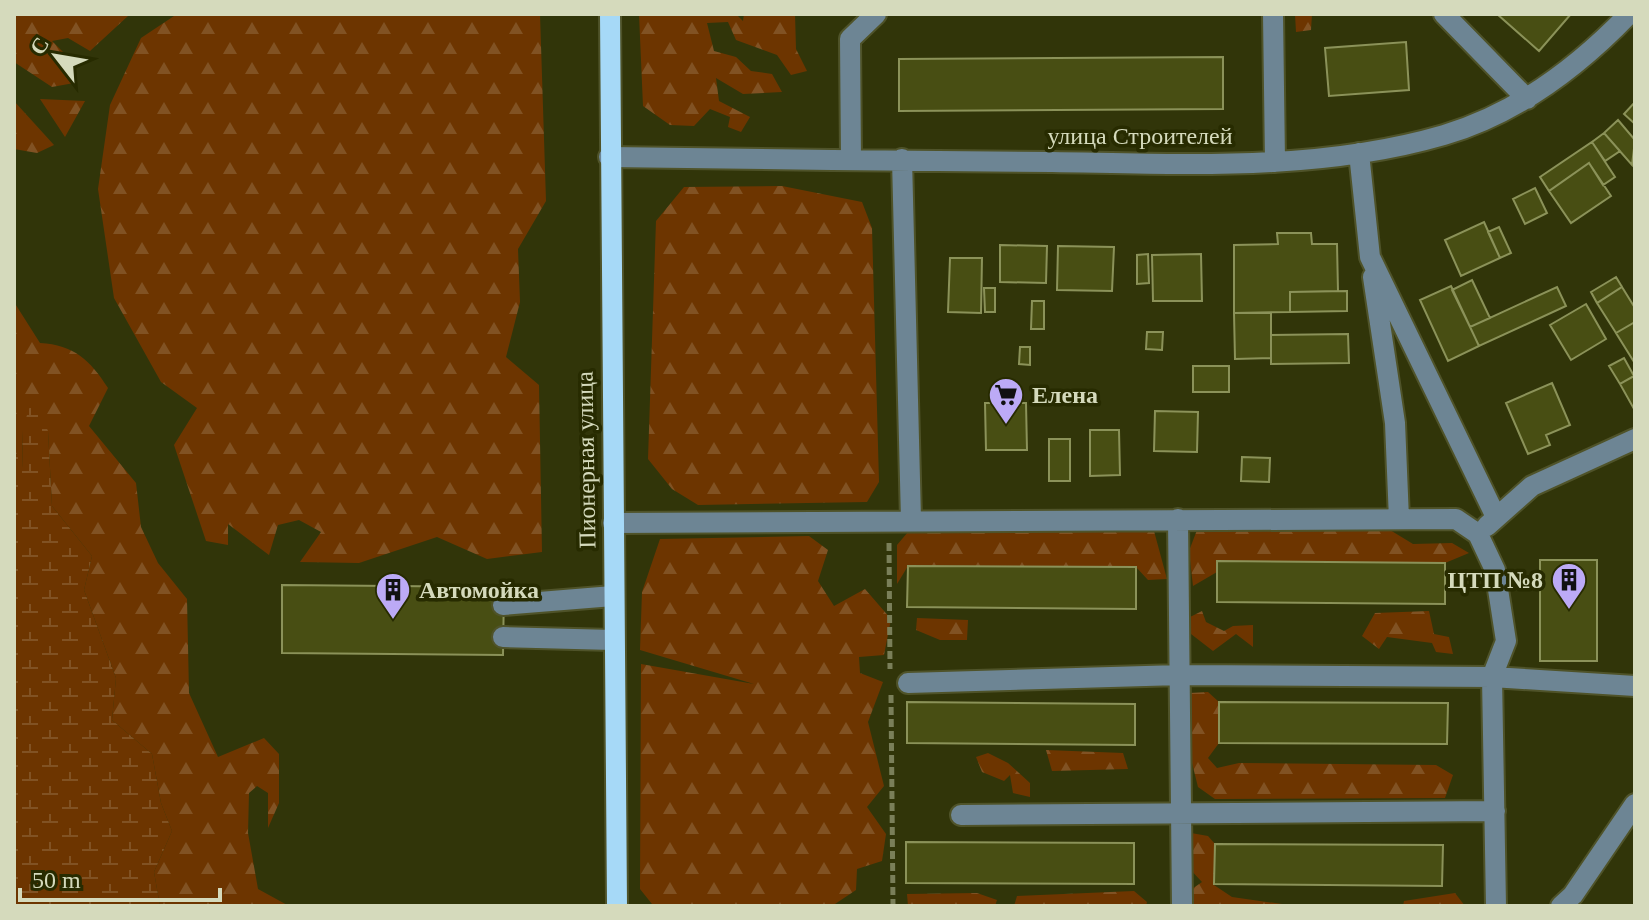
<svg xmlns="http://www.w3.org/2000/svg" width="1649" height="920" font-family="Georgia,serif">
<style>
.forest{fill:url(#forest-firs)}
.wetland{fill:url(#wetland-marsh)}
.building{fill:#484e13;stroke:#8b9259;stroke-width:2}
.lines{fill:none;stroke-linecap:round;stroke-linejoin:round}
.minor-casing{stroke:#4f5329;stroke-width:24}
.major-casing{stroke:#4f5329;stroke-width:24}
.path{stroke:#7a7f59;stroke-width:5;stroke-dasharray:8 4;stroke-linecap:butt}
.minor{stroke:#6d8594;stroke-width:20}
.major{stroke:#a6d9f7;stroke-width:20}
.labels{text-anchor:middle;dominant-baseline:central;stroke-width:7;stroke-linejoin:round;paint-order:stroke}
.street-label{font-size:24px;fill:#d5dabc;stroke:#272b00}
.poi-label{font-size:24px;font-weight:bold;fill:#d5dabc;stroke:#272b00;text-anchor:start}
</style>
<defs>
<pattern id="forest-firs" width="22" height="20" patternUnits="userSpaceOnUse" patternTransform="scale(2)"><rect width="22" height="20" fill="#6d3500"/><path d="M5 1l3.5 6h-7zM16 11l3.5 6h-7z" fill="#815223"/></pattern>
<pattern id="wetland-marsh" width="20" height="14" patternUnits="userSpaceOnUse" patternTransform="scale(2)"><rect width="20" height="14" fill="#6d3500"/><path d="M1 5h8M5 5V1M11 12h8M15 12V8" fill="none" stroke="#815223"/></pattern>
</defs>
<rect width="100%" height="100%" fill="#313509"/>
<!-- forest -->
<path class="forest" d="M14,14H125L128,16L90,51L68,38L52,41L74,63V83L52,87L14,62Z
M177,14H540L546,201L518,249L520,302L506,357L539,385L542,552L487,559L437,537L359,563L300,562L321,532L299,520L278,525L269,555L228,524V545L206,541L174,445L197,408L161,382L114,298L98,189L110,105L141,38Z
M639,14H736L743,21L744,14H795L796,49L807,71L791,75L777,55L736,40L728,22L707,23L714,51L736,57L751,71L772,74L782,92L743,94L716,78L719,101L750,117L741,132L728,127L730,117L710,109L694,126L670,125L643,106Z
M1295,14H1312L1311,30L1296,32Z
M40,99L85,101L65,137Z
M14,101L54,145L37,153L14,149Z
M782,186L862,202L872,228L879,482L867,502L698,505L672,489L648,459L656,221L684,187Z
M14,302L40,343C74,345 90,360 108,388L89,426L136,483L141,527L158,563L187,599L189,693L218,757L264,738L279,754V803L268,828V793L257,786L249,793L248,833L258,889L289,906H160L154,872L172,831L161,803L152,754L112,720L116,678L84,590L92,556L52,506L48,431L22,430L23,471L14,449Z
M1197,530H1390L1413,544L1452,543L1469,553L1445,563L1218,561L1217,572L1193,586L1189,551Z
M1154,531L1167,579L1148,580L1136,567L908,566L897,584V545L908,532Z
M809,536L828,550L818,581L834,606L865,589L891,619L884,655L859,657L860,673L883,682L868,722L884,786L867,807L886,834L882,861L857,869L856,890L832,906L652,904L640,889L641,664L754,684L640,650L642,592L660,539Z
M1202,611L1206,622L1224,631L1233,626L1253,625V647L1236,634L1213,651L1191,634L1188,618Z
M1429,611L1434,634L1449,637L1453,654L1436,652L1432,643L1387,637L1379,649L1362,636L1375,613Z
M917,618L968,620L967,640H940L916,630Z
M1208,692L1219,702V743L1208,758L1217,768L1239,763L1436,765L1453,775L1445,798L1215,799L1198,787L1187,743L1189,693Z
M1046,750L1123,753L1128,769L1052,771Z
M988,753L1008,763L1030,783V797L1013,793L1010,775L1004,781L982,772L976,757Z
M1191,833L1208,836L1215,844L1214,885L1232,897L1296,906H1190L1189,891L1202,882L1188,867Z
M1134,891L1147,902L1146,906H1014L1017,896Z
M977,893L997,900L995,906H908L907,894Z
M1455,893L1465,906H1403L1404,901Z"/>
<!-- wetland -->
<path class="wetland" d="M33,397L48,431L52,506L92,556L84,590L116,678L112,720L152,754L161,803L172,831L154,872L160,906H14V449L23,468L22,430Z"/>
<!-- building -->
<path class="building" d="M1497,14H1571L1539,51Z
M1406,42L1409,90L1329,96L1325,48Z
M1223,57V109L899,111V59Z
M1635,102V124L1624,114Z
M1618,120L1635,140L1632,165L1604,133Z
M1604,133L1620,151L1605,161L1592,142Z
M1592,142L1615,177L1603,185L1589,163L1549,191L1540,177Z
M1589,163L1611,196L1571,223L1549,191Z
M1535,188L1547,213L1525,224L1513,199Z
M1484,222L1500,258L1461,276L1445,240Z
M1499,227L1511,253L1500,258L1488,232Z
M1277,233H1311L1312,244H1337L1338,291L1290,292V312L1234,313V245L1278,244Z
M1000,245L1047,246L1046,283L1000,282Z
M1058,246L1114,247L1112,291L1057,290Z
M1148,254L1149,283L1137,284V255Z
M1201,254L1202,301H1153L1152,255Z
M950,258H982L981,313L948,312Z
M1616,277L1622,287L1597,303L1591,292Z
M1472,280L1490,318L1470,327L1452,290Z
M1451,286L1479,346L1448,361L1420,300Z
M1557,287L1566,306L1479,346L1470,327Z
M1622,287L1635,308V322L1616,333L1597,303Z
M984,288H995V312H985Z
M1347,291V311L1290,312V292Z
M1032,301H1044V329H1031Z
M1586,304L1606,339L1571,360L1550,325Z
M1234,313H1271V358L1235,359Z
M1635,322V361L1634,362L1616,333Z
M1147,332H1163L1162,350L1146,349Z
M1348,334L1349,363L1271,364V335Z
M1020,347H1030V365L1019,364Z
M1624,358L1634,376L1620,384L1609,366Z
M1193,366H1229V392H1193Z
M1634,376L1635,378L1634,409L1620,384Z
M1552,383L1570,425L1546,435L1550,445L1528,454L1506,403Z
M985,403H1026L1027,450H986Z
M1155,411L1198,412L1197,452L1154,451Z
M1090,430H1119L1120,475L1090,476Z
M1049,439H1070V481H1049Z
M1242,457L1270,458L1269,482L1241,481Z
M1540,560H1597V661H1540Z
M1217,561L1445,563V604L1217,602Z
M908,566L1136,567V609L907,607Z
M282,585L504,587L503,655L282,653Z
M907,702L1135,704V745L907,743Z
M1219,702L1448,703L1447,744L1219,743Z
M906,842L1134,843V884L906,883Z
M1215,844L1443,845L1442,886L1214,884Z"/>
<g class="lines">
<defs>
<path id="minor" d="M1273,14L1275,162
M1444,14L1527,99
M1359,153L1370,257L1496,517
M609,157C757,159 904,161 1052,162C1182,164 1317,172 1444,135C1516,114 1578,67 1629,14
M902,159L911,520
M851,160L850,39L876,14
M1373,277L1395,423L1399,519
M1178,519L1182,906
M613,523L1456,519L1478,534L1495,570L1506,641L1492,677L1496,906
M1487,526L1532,486L1635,439
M503,605L613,596
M503,637L613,640
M908,683L1180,675L1492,677L1635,686
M961,815L1495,811
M1561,906L1573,895L1635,804"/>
<path id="major" d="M610,14L617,906"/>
</defs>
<!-- minor casing -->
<use href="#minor" class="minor-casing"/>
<!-- major casing -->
<use href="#major" class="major-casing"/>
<!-- path -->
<path class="path" d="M889,543L890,669
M891,695L893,906"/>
<!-- minor -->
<use href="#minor" class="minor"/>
<!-- major -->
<use href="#major" class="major"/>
</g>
<!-- icons -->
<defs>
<symbol id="supermarket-pin" viewBox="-11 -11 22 30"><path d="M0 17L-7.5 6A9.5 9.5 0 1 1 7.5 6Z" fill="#bcaaf6" stroke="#272b00"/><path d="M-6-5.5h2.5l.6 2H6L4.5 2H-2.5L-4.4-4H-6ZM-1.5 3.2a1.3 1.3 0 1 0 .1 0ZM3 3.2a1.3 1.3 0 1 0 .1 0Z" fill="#111"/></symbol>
<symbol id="building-pin" viewBox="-11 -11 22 30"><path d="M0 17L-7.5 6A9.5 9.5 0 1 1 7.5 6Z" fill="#bcaaf6" stroke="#272b00"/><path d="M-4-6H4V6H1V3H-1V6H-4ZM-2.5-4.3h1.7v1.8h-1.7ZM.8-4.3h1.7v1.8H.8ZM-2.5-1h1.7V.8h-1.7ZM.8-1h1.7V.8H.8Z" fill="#111"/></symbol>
</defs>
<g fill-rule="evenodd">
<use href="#supermarket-pin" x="986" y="375" width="40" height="54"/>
<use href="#building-pin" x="1549" y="560" width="40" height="54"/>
<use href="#building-pin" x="373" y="570" width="40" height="54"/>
</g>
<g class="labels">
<!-- street labels -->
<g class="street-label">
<text x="1140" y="136">улица Строителей</text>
<text transform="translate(586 460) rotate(-91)">Пионерная улица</text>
</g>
<!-- poi labels -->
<g class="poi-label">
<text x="1032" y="395">Елена</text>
<text x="1543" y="580" text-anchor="end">ЦТП №8</text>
<text x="419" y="590">Автомойка</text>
</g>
</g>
<!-- border -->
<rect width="1649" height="920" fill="none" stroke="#d5dabc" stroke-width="32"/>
<!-- north arrow -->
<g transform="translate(56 56) rotate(301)" stroke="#272b00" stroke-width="6" paint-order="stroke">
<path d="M0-6L14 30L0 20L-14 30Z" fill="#d5dabc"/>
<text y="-12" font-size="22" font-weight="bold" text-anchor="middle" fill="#d5dabc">С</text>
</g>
<!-- scale -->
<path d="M20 888v12h200v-12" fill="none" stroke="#d5dabc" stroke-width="4"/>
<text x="32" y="888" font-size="24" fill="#d5dabc" stroke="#272b00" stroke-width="6" paint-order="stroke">50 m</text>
</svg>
